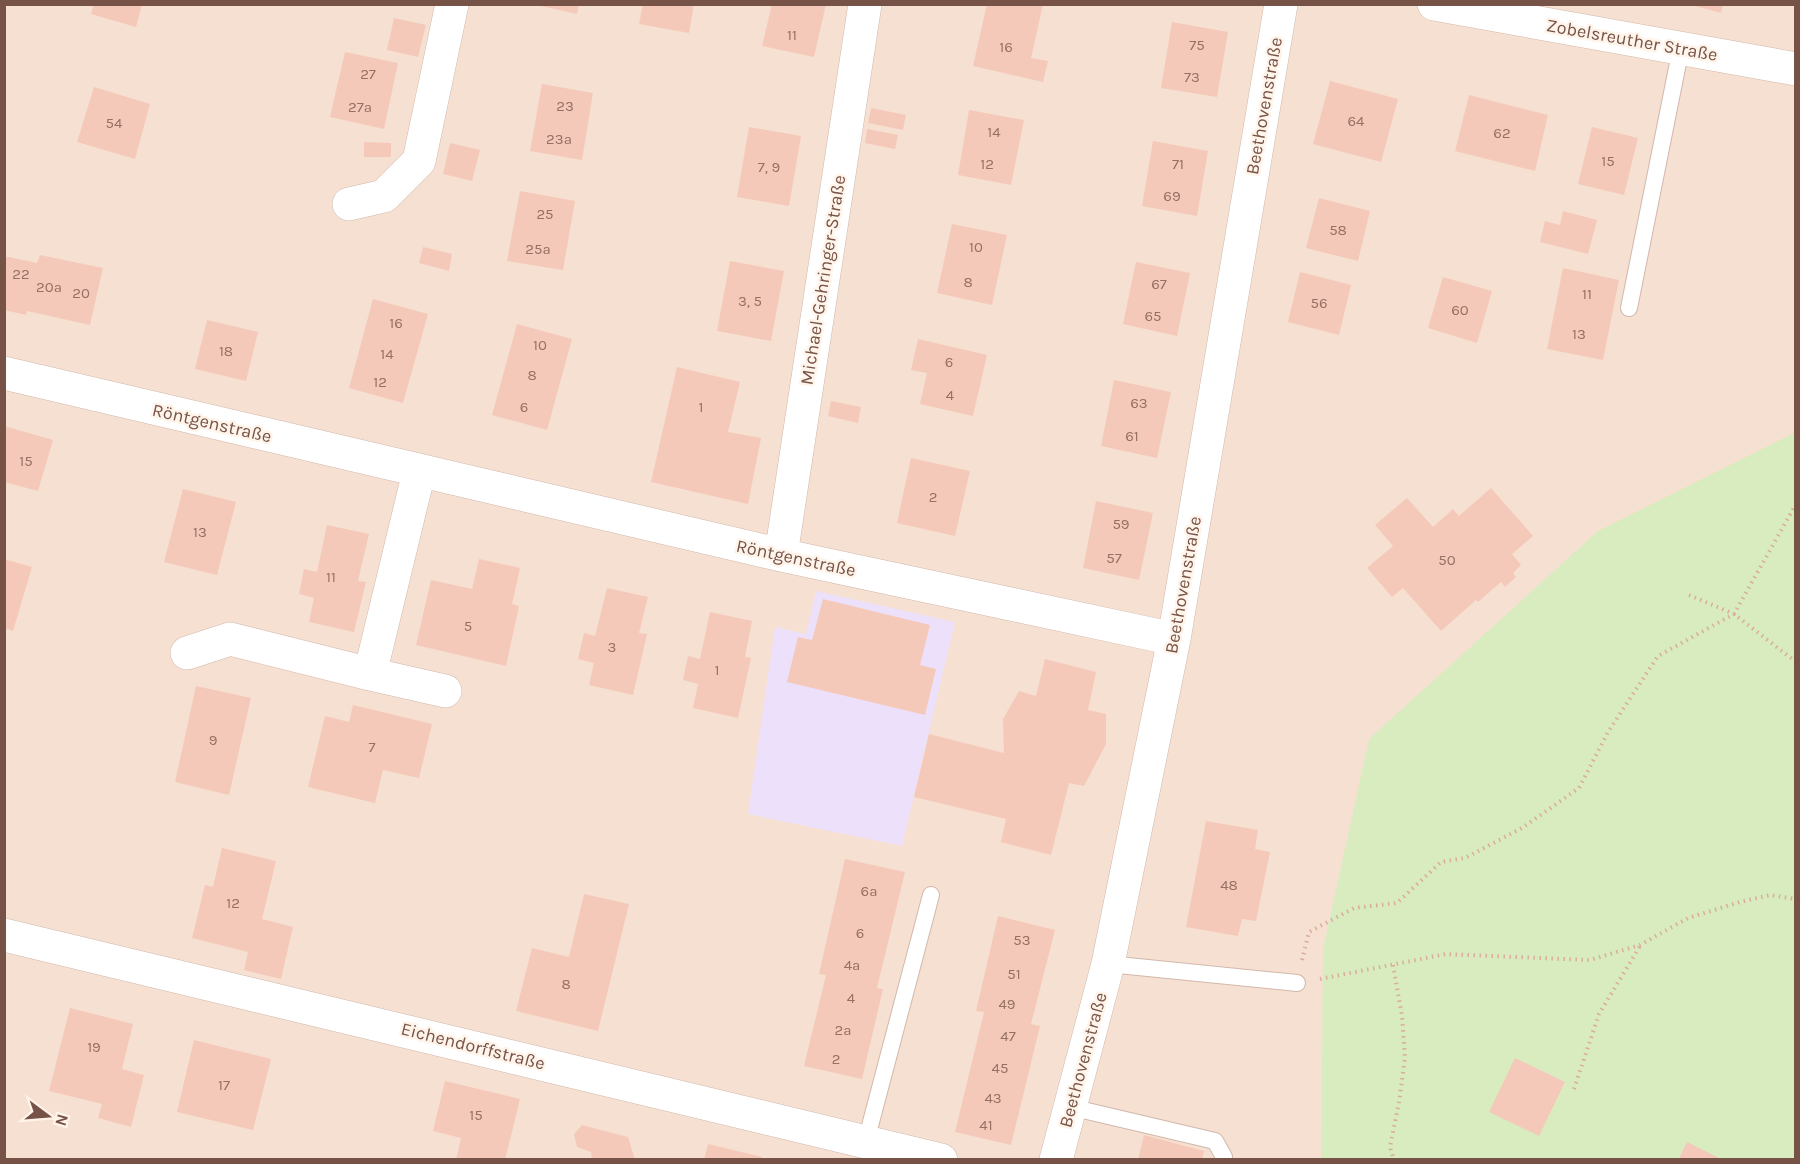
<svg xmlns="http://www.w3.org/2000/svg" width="1800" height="1164" font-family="Karla,sans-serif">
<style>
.residential{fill:#f6e0d1}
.education{fill:#ede0fa}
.green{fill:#d8ecc0}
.building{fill:#f5c9b9}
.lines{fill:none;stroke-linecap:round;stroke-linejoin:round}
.lane-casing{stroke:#d1b8ab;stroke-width:18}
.street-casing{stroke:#d1b8ab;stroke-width:34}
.secondary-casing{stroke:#d5b7a8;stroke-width:34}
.path{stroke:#daac9c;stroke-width:4;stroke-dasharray:1.5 4.5;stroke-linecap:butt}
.lane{stroke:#fff;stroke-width:16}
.street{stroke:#fff;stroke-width:33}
.secondary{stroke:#fff;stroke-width:33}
.labels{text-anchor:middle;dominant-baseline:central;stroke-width:5;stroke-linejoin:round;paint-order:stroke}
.number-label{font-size:15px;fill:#967064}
.street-label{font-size:18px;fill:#775247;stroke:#fff4ea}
</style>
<rect width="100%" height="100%" fill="#fef0e3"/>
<!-- residential -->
<path class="residential" d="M5,5H1795V1159H5Z"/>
<!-- education -->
<path class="education" d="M816,591L955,622L902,846L748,814L775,627L806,634Z"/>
<!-- green -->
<path class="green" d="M1794,433L1795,1159L1321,1160L1323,949L1369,739L1598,531Z"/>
<!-- building -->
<path class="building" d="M94,4H142L136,27L91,14Z
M532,4H579L577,14Z
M643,4H694L689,33L639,24Z
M772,4H826L814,57L762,46Z
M987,4H1043L1031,58L1048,61L1043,82L973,66Z
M1688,4H1723L1721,13Z
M394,18L426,25L418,57L387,50Z
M1172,22L1228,32L1217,97L1161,88Z
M345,52L398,63L384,129L330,117Z
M1330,81L1398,99L1381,162L1313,144Z
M542,84L593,93L582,160L530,151Z
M94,87L150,104L135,159L77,142Z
M1469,95L1548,115L1535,171L1455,151Z
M871,108L906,115L903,130L868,123Z
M969,110L1024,120L1011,185L958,175Z
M749,127L801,136L789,206L737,197Z
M1592,127L1638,138L1624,195L1578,184Z
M867,129L898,135L895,149L865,143Z
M1153,141L1208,151L1197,216L1142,206Z
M364,142L391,143V157H364Z
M450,143L480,150L472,181L443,174Z
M520,191L575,201L563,270L507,261Z
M1319,198L1370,211L1358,261L1306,248Z
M1563,211L1597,220L1588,254L1540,242L1545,221L1560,225Z
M952,224L1007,235L992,305L937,293Z
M423,247L452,254L449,271L419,263Z
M40,255L103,268L90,325L27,311L26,315L4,310V256L37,263Z
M730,261L784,271L771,341L717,331Z
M1136,262L1190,273L1177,336L1123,324Z
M1563,268L1619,280L1603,360L1547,349Z
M1300,272L1351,285L1339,335L1288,322Z
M1443,277L1492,291L1477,343L1428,328Z
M373,299L428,314L403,403L349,388Z
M207,320L258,332L246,381L195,369Z
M517,324L572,339L547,430L492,415Z
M918,339L987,355L973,416L920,404L927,373L911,370Z
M677,367L740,382L728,432L761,438L748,504L651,482Z
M1114,380L1171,392L1157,458L1101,446Z
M831,401L861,407L858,423L828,416Z
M4,426L53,440L38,491L4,482Z
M911,458L970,471L955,536L897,523Z
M1491,488L1533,536L1512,554L1521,565L1513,573L1516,577L1505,587L1501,582L1478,602L1476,600L1441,631L1403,588L1392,597L1367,568L1393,546L1375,525L1407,498L1433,527L1453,509L1459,516Z
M183,489L236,502L217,575L164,562Z
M1096,501L1153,513L1139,580L1083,568Z
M327,525L369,534L358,581L366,582L354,632L309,622L314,598L299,594L304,569L317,572Z
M4,559L32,567L13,631L4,628Z
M479,559L520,568L512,604L519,606L506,666L416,645L431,580L472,589Z
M607,588L648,597L639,633L647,634L633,695L589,685L594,663L578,659L584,633L595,636Z
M823,599L930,625L920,665L936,669L925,715L787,682L798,637L812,640Z
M710,612L752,621L745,657L751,658L738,718L693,708L698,684L683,680L688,656L700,659Z
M1045,659L1096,672L1088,710L1106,714V744L1084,786L1069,783L1051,855L1001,842L1006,819L914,797L929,734L1004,753L1003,719L1019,691L1036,696Z
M196,686L251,698L229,795L175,782Z
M353,705L432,724L419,778L383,770L375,803L308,787L325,716L349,722Z
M1206,821L1258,830L1255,849L1270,852L1256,921L1242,919L1238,936L1186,927Z
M222,848L276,861L262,919L293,927L281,979L244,970L248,952L192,938L205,885L213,887Z
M845,859L905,872L877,988L883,989L862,1079L804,1066L826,975L819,974Z
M584,894L629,904L598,1031L516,1011L532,948L569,957Z
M998,916L1055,930L1031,1024L1040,1026L1011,1145L955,1132L984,1012L976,1011Z
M70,1008L133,1024L122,1069L144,1075L131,1127L98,1118L102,1104L49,1091Z
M194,1040L271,1059L253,1130L177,1112Z
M1515,1058L1565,1082L1539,1136L1489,1112Z
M445,1081L520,1099L505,1160H456L461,1138L433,1131Z
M582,1125L628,1137L635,1160H592L591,1152L577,1147L574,1134Z
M1144,1135L1204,1151L1202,1160H1138Z
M1687,1142L1723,1160H1678Z
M708,1144L762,1157L761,1160H704Z"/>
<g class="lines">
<defs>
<path id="lane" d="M1629,308L1681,48
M1108,964L1297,983
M1070,1107L1215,1141L1224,1157V1160
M866,1141L931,895"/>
<path id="street" d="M349,204L384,196L419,161L452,4
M4,373L781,555L1174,639
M419,472L370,674L445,691
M781,555L865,4
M187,653L230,639L370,674
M4,935L941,1160
M1056,1160L1108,964L1174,639L1281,4"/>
<path id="secondary" d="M1434,4L1796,69"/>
</defs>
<!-- lane casing -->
<use href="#lane" class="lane-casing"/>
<!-- street casing -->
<use href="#street" class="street-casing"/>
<!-- secondary casing -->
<use href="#secondary" class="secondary-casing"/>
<!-- path -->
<path class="path" d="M1689,595L1734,614L1796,662
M1302,960L1309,932L1354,908L1397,903L1441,862L1465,858L1522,828L1579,788L1608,732L1658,656L1734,614L1796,504
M1393,965L1402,1016L1405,1058L1399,1102L1390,1147L1394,1160
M1320,979L1446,954L1590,960L1640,945L1688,918L1740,902L1770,895L1796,899
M1574,1089L1599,1014L1640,946"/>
<!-- lane -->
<use href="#lane" class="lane"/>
<!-- street -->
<use href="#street" class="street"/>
<!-- secondary -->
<use href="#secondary" class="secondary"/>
</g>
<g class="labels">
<!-- number labels -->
<g class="number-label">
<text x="792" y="35">11</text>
<text x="1197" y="45">75</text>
<text x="1006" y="47">16</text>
<text x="368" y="74">27</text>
<text x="1192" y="77">73</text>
<text x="565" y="106">23</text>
<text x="360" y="107">27a</text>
<text x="1356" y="121">64</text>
<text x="114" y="123">54</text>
<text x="994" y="132">14</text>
<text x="1502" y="133">62</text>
<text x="559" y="139">23a</text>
<text x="1608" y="161">15</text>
<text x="987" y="164">12</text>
<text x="1178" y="164">71</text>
<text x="769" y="167">7, 9</text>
<text x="1172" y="196">69</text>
<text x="545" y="214">25</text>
<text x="1338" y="230">58</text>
<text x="976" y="247">10</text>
<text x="538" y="249">25a</text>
<text x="21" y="274">22</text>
<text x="968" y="282">8</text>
<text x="1159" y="284">67</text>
<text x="49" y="287">20a</text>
<text x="81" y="293">20</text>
<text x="1587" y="294">11</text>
<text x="750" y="301">3, 5</text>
<text x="1319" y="303">56</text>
<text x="1460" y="310">60</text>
<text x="1153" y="316">65</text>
<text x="396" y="323">16</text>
<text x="1579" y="334">13</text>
<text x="540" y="345">10</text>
<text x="226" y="351">18</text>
<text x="387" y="354">14</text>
<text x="949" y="362">6</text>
<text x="532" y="375">8</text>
<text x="380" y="382">12</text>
<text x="950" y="395">4</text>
<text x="1139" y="403">63</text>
<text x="524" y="407">6</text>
<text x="701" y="407">1</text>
<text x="1132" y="436">61</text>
<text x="26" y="461">15</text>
<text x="933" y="497">2</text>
<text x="1121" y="524">59</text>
<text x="200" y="532">13</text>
<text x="1114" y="558">57</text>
<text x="1447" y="560">50</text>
<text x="331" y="577">11</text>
<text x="468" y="626">5</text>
<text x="612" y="647">3</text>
<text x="717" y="670">1</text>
<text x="213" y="740">9</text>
<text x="372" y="747">7</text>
<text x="1229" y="885">48</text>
<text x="869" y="891">6a</text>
<text x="233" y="903">12</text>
<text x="860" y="933">6</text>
<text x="1022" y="940">53</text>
<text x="852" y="965">4a</text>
<text x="1014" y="974">51</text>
<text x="566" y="984">8</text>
<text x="851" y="998">4</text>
<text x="1007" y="1004">49</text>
<text x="843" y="1030">2a</text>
<text x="1008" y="1036">47</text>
<text x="94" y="1047">19</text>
<text x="836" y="1059">2</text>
<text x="1000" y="1068">45</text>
<text x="224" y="1085">17</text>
<text x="993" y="1098">43</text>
<text x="476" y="1115">15</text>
<text x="986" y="1125">41</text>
</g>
<!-- street labels -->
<g class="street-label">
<text transform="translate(1632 40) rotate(10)">Zobelsreuther Straße</text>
<text transform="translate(1264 106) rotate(-80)">Beethovenstraße</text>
<text transform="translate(823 280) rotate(-81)">Michael-Gehringer-Straße</text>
<text transform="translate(212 423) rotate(13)">Röntgenstraße</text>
<text transform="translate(796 558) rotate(12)">Röntgenstraße</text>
<text transform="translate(1183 585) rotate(-80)">Beethovenstraße</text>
<text transform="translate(473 1046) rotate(14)">Eichendorffstraße</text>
<text transform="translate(1083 1060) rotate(-75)">Beethovenstraße</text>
</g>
</g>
<!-- border -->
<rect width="1800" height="1164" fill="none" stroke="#775247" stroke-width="12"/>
<!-- north arrow -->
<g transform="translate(48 1116) rotate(106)" stroke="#fff4ea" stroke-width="4.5" paint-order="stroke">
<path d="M0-4.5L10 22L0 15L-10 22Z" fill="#775247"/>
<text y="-9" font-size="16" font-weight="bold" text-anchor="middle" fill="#775247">N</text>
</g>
</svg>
